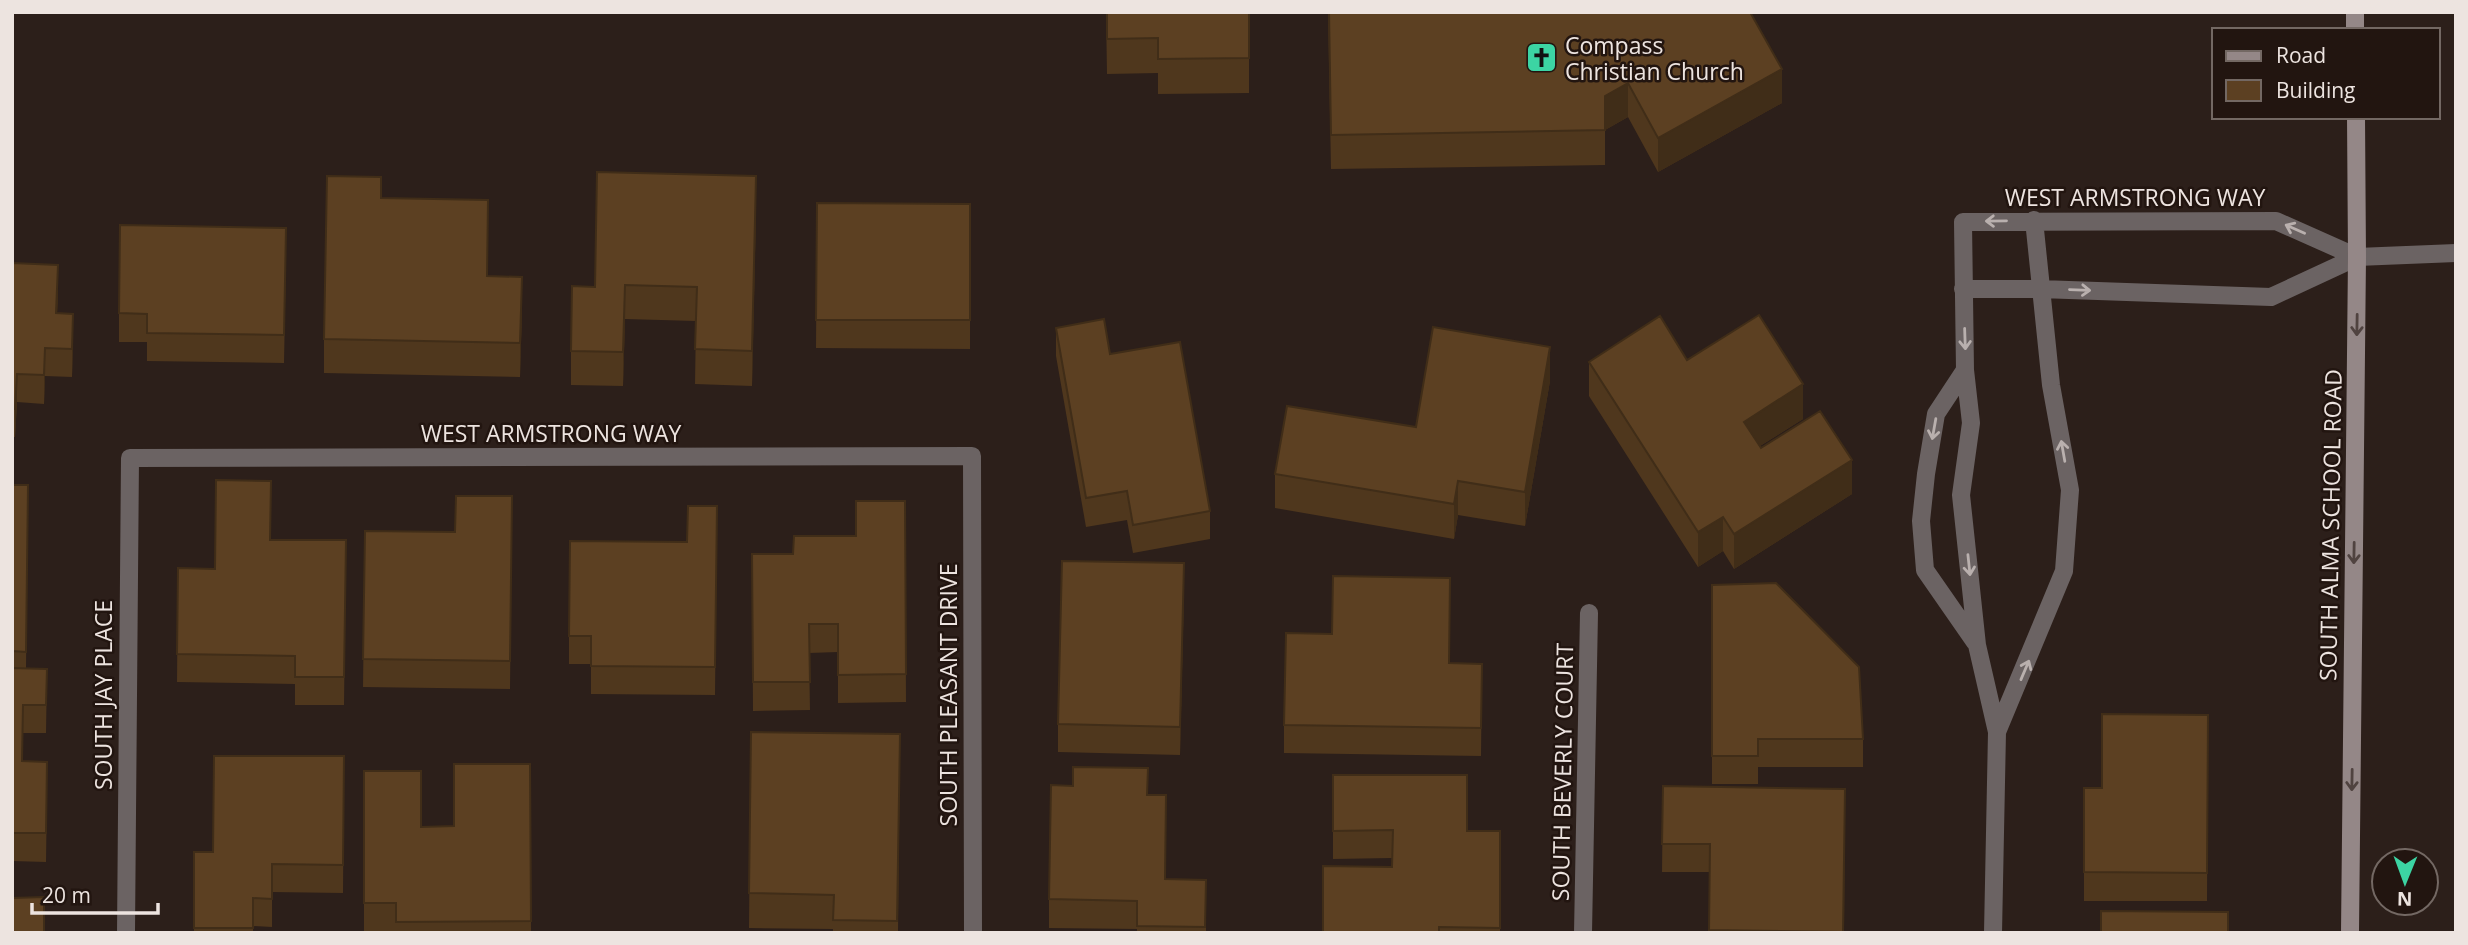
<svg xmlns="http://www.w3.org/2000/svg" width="2468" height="945" font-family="'Open Sans',sans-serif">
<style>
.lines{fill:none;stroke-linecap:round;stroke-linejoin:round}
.street{stroke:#6b6363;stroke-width:18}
.secondary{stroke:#948787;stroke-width:18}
.wall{fill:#4f371d}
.shaded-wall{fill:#402d18}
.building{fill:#5c4022;stroke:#402d18;stroke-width:2}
.oneway{stroke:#b9b0ae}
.oneway2{stroke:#504340}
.labels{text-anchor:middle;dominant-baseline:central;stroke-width:5;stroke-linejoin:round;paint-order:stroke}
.poi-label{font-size:23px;fill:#ede4e0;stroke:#221510;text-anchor:start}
.street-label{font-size:23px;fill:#ede4e0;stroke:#221510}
</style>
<rect width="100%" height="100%" fill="#2c1f1a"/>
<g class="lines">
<!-- street -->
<path class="street" d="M1963,289H2040L2271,297L2357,257L2456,253
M1965,370L1936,414L1926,474L1921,521L1925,570L1975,642
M1997,732L2064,571L2070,490L2051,385L2034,220
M126,933L130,458L972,456L973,933
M1583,933L1589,613
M1993,933L1997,732L1977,645L1961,495L1971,423L1965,370L1963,222L2276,221L2357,257"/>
<!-- secondary -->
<path class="secondary" d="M2355,12V30
M2350,933L2357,257L2356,117"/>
</g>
<!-- wall -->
<path class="wall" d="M1106,12H1249V93L1158,94V73L1107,74Z
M1328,12H1750L1782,103L1658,172L1628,117L1605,130V165L1331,169Z
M381,198L488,200L487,276L522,311L520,377L324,373V339Z
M817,203L970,204V349L816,348Z
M756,211L752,386L695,384L696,321L625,319L623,386L571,385V351L595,287Z
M286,256L284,363L147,361V342H119V313Z
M12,263L58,293L57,313L73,342L72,377L45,376L44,404L17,402L15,437H12Z
M1056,328L1110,354L1210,511V539L1133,553L1127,520L1086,527L1056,356Z
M1687,360L1803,419L1760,446L1761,448L1852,494L1734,569L1723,551L1698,567L1589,396V362Z
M1550,381L1525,526L1458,515L1454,539L1275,508V474Z
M12,485H28L26,668L47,669L46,733H23L22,761L47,790L46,862L12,861Z
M512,496L510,689L363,687L365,531L455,532Z
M905,501L906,702L838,703V652L809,653L810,710L753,711L752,554H793L856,536Z
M717,506L715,695L591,694V664H569V636L687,542Z
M271,540H346L344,705H295V684L177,682L178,568L215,569Z
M1712,585L1863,739V767H1758V784H1712Z
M1184,592L1180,755L1058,752V724Z
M1449,663L1482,664L1481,756L1284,753V725Z
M2208,715L2207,901H2084V788H2102Z
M751,732L900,734L898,933H833V929L749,928Z
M344,756L343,893L272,892V927L253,926V933H194V852H213Z
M530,764L531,933H396V931H364V771L421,827L454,826Z
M1333,775L1467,831H1500V933H1323L1392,867V858L1333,859Z
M1073,786L1148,795L1165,879L1206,880V933H1137V929L1049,928V899Z
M1663,786L1845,789L1844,933H1709L1710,872H1662Z"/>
<!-- shaded-wall -->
<path class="shaded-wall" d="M1782,69V103L1658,172V138Z
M1628,83V117L1605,130V96Z
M756,176V211L752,386V351Z
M58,265V293L56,341V313Z
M522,277V311L520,377V343Z
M625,285V319L623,386V352Z
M73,314V342L72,377V349Z
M1550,347V381L1525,526V492Z
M45,348V376L44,404V375Z
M17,374V402L15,437V409Z
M1803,384V419L1744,456V422Z
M1852,460V494L1734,569V534Z
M1458,481V515L1454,539V504Z
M1723,517V551L1698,567V532Z
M1184,563V592L1180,755V727Z"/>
<!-- building -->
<path class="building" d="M1107,12H1249V58L1158,59V38L1107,39Z
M1329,12H1750L1782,69L1658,138L1628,83L1605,96V130L1331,135Z
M597,172L756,176L752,351L695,349L697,287L625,285L623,352L571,351L572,286L595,287Z
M327,176L381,177V198L488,200L487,276L522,277L520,343L324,339Z
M817,203L970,204V320H816Z
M120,225L286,228L284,335L147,333V314L119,313Z
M12,263L58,265L56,313L73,314L72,349L45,348L44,375L17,374L15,409H12Z
M1759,315L1803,384L1744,422L1761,448L1820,411L1852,460L1734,534L1723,517L1698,532L1589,362L1660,316L1687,360Z
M1104,319L1110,354L1180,342L1210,511L1133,525L1127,491L1086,498L1056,328Z
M1433,327L1550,347L1525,492L1458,481L1454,504L1275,474L1287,406L1416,427Z
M216,480L271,481L270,540H346L344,677H295V656L177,654L178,568L215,569Z
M12,485H28L26,652L12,651Z
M456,496H512L510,661L363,659L365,531L455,532Z
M856,501H905L906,674L838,675V624H809L810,682H753L752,554H793L794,536H856Z
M688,506H717L715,667L591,666V636H569L570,541L687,542Z
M1062,561L1184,563L1180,727L1058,724Z
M1333,576L1450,578L1449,663L1482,664L1481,728L1284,725L1286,633L1332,634Z
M1776,583L1859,667L1863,739H1758V756H1712V585Z
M12,668L47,669L46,705H23L22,761L47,762L46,833H12Z
M2102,714L2208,715L2207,873L2084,872V788H2102Z
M751,732L900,734L897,921L833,920L834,895L749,893Z
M214,756H344L343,865L272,864V899L253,898V928H194V852H213Z
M454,764H530L531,921L396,922V903H364V771H421V827L454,826Z
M1073,767L1148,768L1147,795H1166L1165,879L1206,880L1205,927L1137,926V901L1049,899L1051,785L1073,786Z
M1333,775H1467V831H1500V928L1439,927V933H1323V866L1392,867L1393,830L1333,831Z
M1663,786L1845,789L1843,932L1709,930L1710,844H1662Z
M44,897V933H12V898Z
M2101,911L2228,912V933H2101Z"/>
<!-- one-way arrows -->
<defs><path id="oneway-shaft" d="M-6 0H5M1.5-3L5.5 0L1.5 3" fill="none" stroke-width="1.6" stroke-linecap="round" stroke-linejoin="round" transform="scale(1.75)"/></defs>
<g class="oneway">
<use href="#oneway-shaft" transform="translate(1996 221) rotate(179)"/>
<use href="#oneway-shaft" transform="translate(2295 229) rotate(-156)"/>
<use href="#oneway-shaft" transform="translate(2080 290) rotate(2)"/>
<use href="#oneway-shaft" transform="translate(1965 339) rotate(88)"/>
<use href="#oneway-shaft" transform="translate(1934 429) rotate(100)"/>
<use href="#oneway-shaft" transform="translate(2063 451) rotate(-100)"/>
<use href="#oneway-shaft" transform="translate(1969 565) rotate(84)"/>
<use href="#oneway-shaft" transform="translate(2025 670) rotate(-67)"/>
</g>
<g class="oneway2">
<use href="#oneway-shaft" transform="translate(2357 325) rotate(91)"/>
<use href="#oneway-shaft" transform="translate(2354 553) rotate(91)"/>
<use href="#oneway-shaft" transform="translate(2352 780) rotate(91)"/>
</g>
<!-- icons -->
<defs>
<symbol id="church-square" viewBox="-11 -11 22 22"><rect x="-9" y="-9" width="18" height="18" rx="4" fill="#3cd4a3" stroke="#221510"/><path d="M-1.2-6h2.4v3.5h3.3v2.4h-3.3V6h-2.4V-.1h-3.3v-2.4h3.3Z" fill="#111"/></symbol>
</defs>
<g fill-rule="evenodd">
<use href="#church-square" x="1524" y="40" width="35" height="35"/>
</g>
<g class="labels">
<!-- poi labels -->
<g class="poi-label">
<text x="1565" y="45">Compass<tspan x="1565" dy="26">Christian Church</tspan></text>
</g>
<!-- street labels -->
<g class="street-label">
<text x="2135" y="197">WEST ARMSTRONG WAY</text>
<text x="551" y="433">WEST ARMSTRONG WAY</text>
<text transform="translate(2330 525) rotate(-89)">SOUTH ALMA SCHOOL ROAD</text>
<text transform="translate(103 695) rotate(-90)">SOUTH JAY PLACE</text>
<text transform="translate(948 695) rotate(-90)">SOUTH PLEASANT DRIVE</text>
<text transform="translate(1562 772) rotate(-89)">SOUTH BEVERLY COURT</text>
</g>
</g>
<!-- border -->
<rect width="2468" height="945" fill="none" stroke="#ede4e0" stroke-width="28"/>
<!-- legend -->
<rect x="2212" y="28" width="228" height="91" fill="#221510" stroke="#736863" stroke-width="2"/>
<rect x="2226" y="51" width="35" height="10" fill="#948787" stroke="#736863" stroke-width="2"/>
<text x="2276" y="63" font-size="21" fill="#ede4e0">Road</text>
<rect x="2226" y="80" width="35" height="21" fill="#5c4022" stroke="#736863" stroke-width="2"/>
<text x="2276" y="98" font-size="21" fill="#ede4e0">Building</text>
<!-- north arrow -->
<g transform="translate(2405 882) rotate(181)"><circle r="33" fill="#221510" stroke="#736863" stroke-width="2"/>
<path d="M0-5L12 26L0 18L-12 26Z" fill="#3cd4a3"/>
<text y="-10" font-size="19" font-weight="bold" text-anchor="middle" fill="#ede4e0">N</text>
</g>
<!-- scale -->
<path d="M32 903v10h126v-10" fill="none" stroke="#ede4e0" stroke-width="3.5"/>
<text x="42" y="903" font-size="21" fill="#ede4e0" stroke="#221510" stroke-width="5" paint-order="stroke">20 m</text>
</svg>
